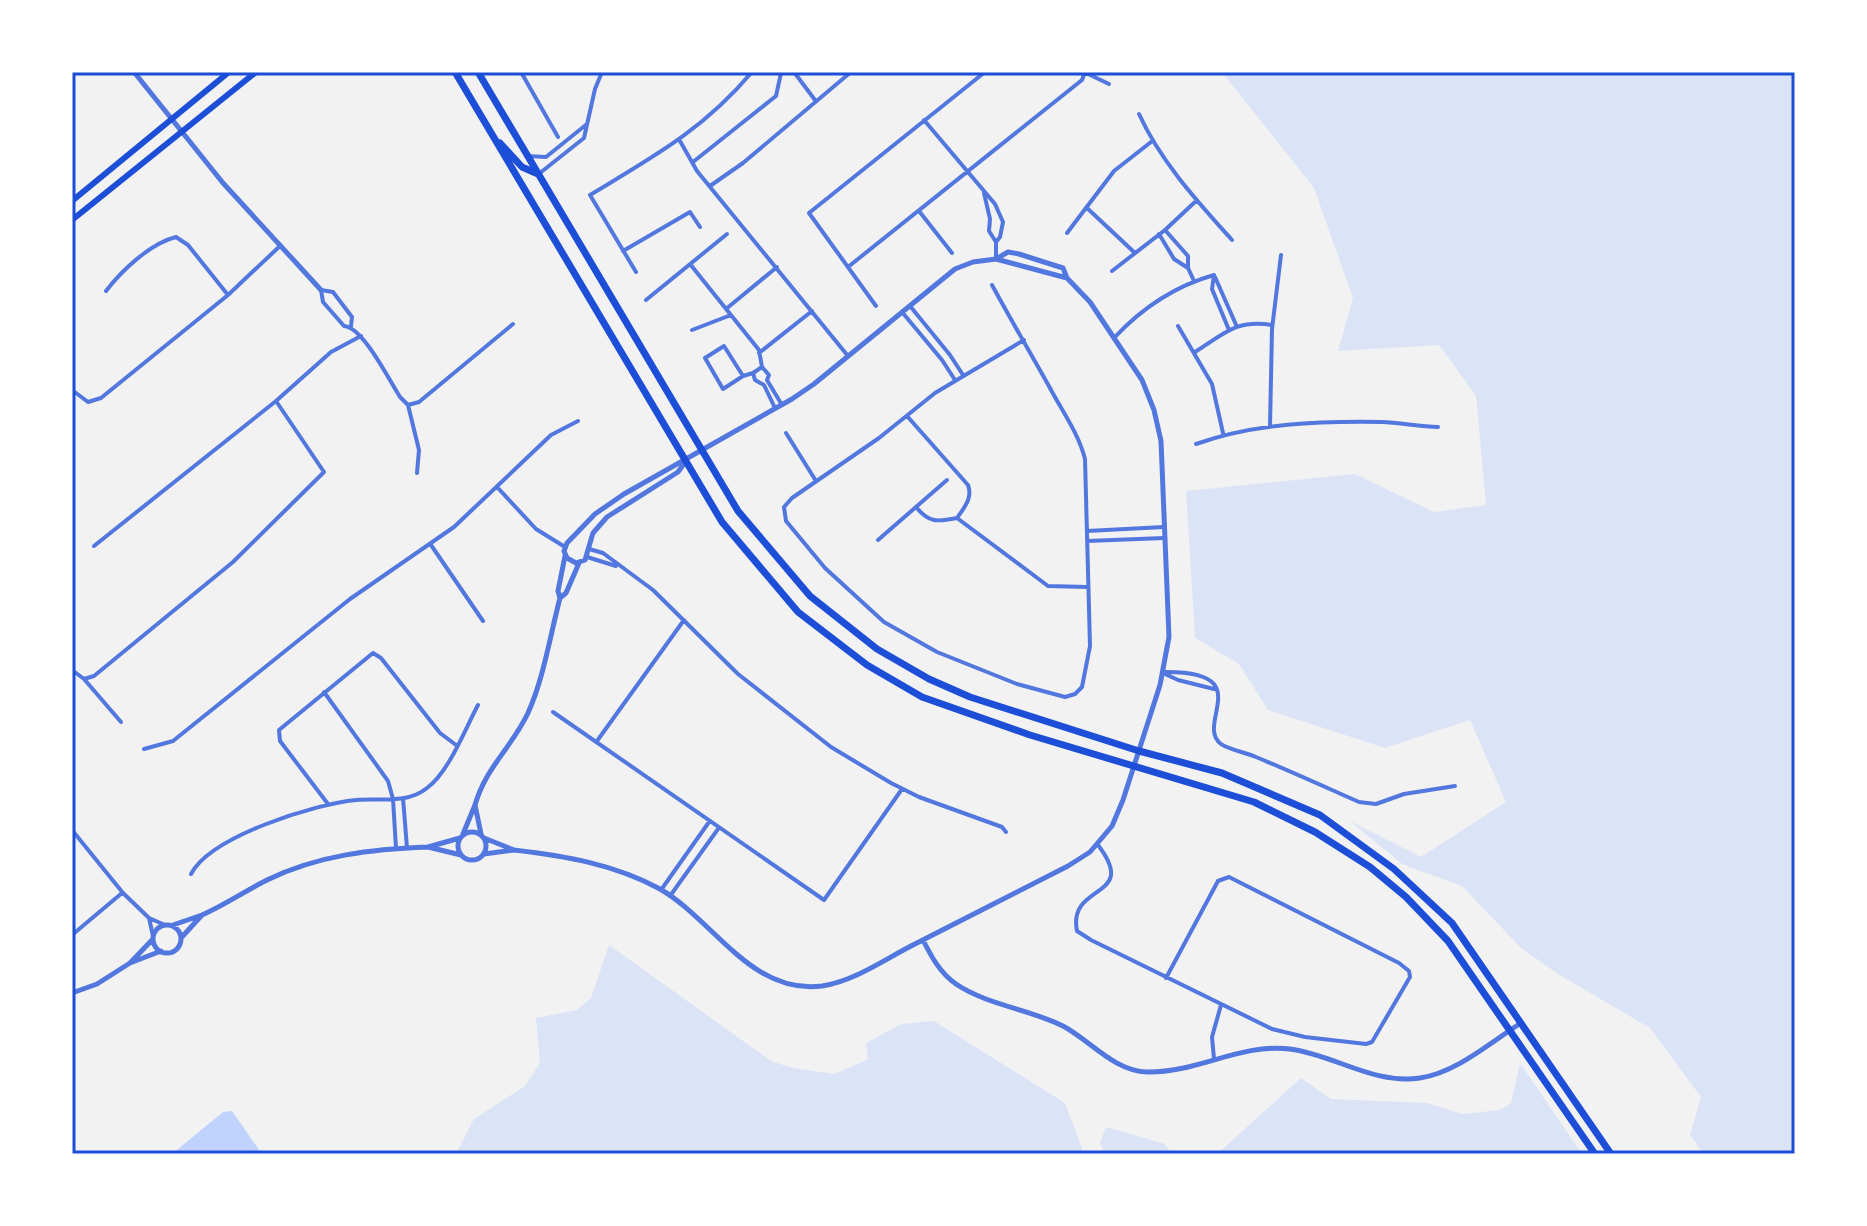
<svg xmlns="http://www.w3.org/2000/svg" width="1867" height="1226" font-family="'Libre Baskerville',serif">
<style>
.green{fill:#dbe4f7}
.water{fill:#bfd3fe}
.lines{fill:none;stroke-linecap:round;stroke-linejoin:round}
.minor{stroke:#5277de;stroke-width:4}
.tertiary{stroke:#5277de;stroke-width:5}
.secondary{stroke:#1d4ed8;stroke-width:6}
.primary{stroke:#1d4ed8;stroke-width:7}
.neatline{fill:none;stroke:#1d4ed8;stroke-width:3}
</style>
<rect width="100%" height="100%" fill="#f2f2f2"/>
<!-- green -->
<path class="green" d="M1222,72H1795V1154H1704L1690,1135L1701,1097L1650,1028L1558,974L1521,948L1462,886L1402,864L1350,821L1421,857L1506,802L1470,720L1385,748L1268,710L1239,664L1195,638L1186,491L1355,474L1434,512L1486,505L1476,396L1439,345L1338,351L1353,298L1314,188Z
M609,945L771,1061L793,1068L835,1074L868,1059L866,1043L901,1024L934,1021L1065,1103L1084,1154H456L474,1119L525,1086L540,1063L536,1018L577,1010L591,998Z
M1520,1063L1582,1154H1217L1301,1078L1331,1099L1427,1103L1462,1114L1500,1110L1511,1103Z
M1106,1127L1165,1144L1172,1154H1104L1100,1143Z"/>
<!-- water -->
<path class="water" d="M232,1111L262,1154H172L223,1112Z"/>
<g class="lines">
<!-- minor -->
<path class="minor" d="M521,72L558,137
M794,72L815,100
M1086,73L1109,84
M1139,114C1161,162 1197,201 1232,240
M924,120L995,204L1003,222L1000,237L996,242V259
M680,141L697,171L848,356
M527,156L546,157L587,124
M693,162L776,96L781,73
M540,173L584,138L595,89L602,72
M710,186L743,163L851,72
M984,193L990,219L989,231L996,242
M1087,208L1135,253
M919,211L952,253
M1165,230L1188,256V268L1194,281
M1067,233L1114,171L1151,142
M1159,234L1174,259L1188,268
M623,251L690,212L700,227
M690,264L759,350L762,367L769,375L767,380L782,405
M848,267L1082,80L1085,72
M1112,271L1165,230L1196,201
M636,272L590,195C653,157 703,130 752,72
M1214,275L1212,289L1229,330
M1215,277L1237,327
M992,285C1011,320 1031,354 1050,388L1051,390C1063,412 1079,435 1085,459L1090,646L1082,687L1075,694L1065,697L1017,684L937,652L884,622L825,568L786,521L784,507L792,498L879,438L935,393L1024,340
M106,291C122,270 151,243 176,237L188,245L228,295
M646,300L727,234
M876,306L809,213L985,72
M910,306L950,355L963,375
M726,309L777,267
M902,312L942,360L955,380
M351,326L352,317L333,292L321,290L323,302L344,326C363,327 389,380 400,397L408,405
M1178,326L1212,384L1223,433
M692,330L731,315
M1114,338C1141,309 1175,286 1214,275
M1195,352C1224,334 1236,319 1272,325
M759,353L812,311
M762,367L753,373L755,380L764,385L775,408
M743,376L724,346L705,358L723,389L743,376L753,373
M72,390L88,402L101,398L228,295L280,246
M408,405L419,402L513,324
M408,405L419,450L417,473
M907,416L968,485C973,498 964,508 957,518
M1270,426L1272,329L1281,255
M786,433L816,481
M1196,444C1255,423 1319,421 1382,422C1400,423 1419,426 1438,427
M497,487L536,529L565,547
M916,507C929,523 937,522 957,518
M957,518L1048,586L1087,587
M1087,531L1164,527
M878,540L947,480
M1087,541L1164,538
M431,545L483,621
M94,546L276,401L331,352L361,336
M589,549L603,553L653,590L738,674L831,747L891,783L919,797L1002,827L1006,832
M587,557L616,566
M72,670L84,679L121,722
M1162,672C1260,670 1194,724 1221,744C1227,749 1247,753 1256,757C1290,771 1325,787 1359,802L1376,804L1404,794L1455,786
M1165,674L1178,680L1214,689
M84,679L94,676L233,562L324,472L276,401
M324,692L388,781L393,799L396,848
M553,712L824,900L902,789
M597,741L684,620
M144,749L173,741L350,599L454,527L551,435L578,421
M403,798L407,848
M328,804L280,741L279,730L373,653L381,658L440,733L456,745
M72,830L123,893L149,918
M1098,845C1140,900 1067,882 1077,931L1091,940L1272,1029L1305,1037L1366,1044L1372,1042L1410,977L1409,971L1399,963L1229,877L1218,881L1166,978
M191,874C211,836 315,804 356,800C379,798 408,804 427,788C449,772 465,729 478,705
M661,890L709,822
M670,896L718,829
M72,935L122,893
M153,936L149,918L165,925
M1214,1059L1212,1037L1221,1005"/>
<!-- tertiary -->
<path class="tertiary" d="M134,72L223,183L321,290
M686,461L678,472L607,517L593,533L585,560L576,563L567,558L564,551L567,543L595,514L624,494L792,399L814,384L955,269L973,262L996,259L1067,278
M560,598L566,593L579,563
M475,805C486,767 512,747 528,713C544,677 550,636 560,598L558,591L565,556
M458 846a14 14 0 1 1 28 0a14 14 0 1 1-28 0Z
M463,834L475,805L481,834
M460,838L428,847L461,855
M484,838L514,850L484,854
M514,850C565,856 614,864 660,889C714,920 751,995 822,986C854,981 882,961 911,946C963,919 1016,893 1068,866L1090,852L1112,826L1123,800L1160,685L1169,637L1161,441L1154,410L1142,380L1090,302L1067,278L1063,268L1019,254L1008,252L996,259
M202,915C225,905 245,891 267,880C318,855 373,849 428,847
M173,925L202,915L181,938
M153 939a14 14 0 1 1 28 0a14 14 0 1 1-28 0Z
M153,939L130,963L161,951
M923,940C931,956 940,973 956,984C987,1005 1029,1009 1063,1026C1091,1041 1114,1071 1147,1072C1197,1073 1240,1043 1290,1049C1335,1055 1374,1085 1420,1078C1456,1073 1491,1042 1521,1023
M72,993L97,984L130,963"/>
<!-- secondary -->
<path class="secondary" d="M72,201L229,72
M72,220L256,72"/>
<!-- primary -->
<path class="primary" d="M455,72L722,522L798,612L867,665L922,697L1030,735L1254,802L1315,832L1370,867L1406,897L1448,941L1595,1154
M478,72L738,511L810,596L877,649L929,679L970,697L1139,751L1222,773L1320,815L1394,869L1452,923L1611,1154
M500,143L522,167L538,174"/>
</g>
<!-- border -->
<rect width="1867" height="1226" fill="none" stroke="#ffffff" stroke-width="148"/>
<rect x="74" y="74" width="1719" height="1078" class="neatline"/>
</svg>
